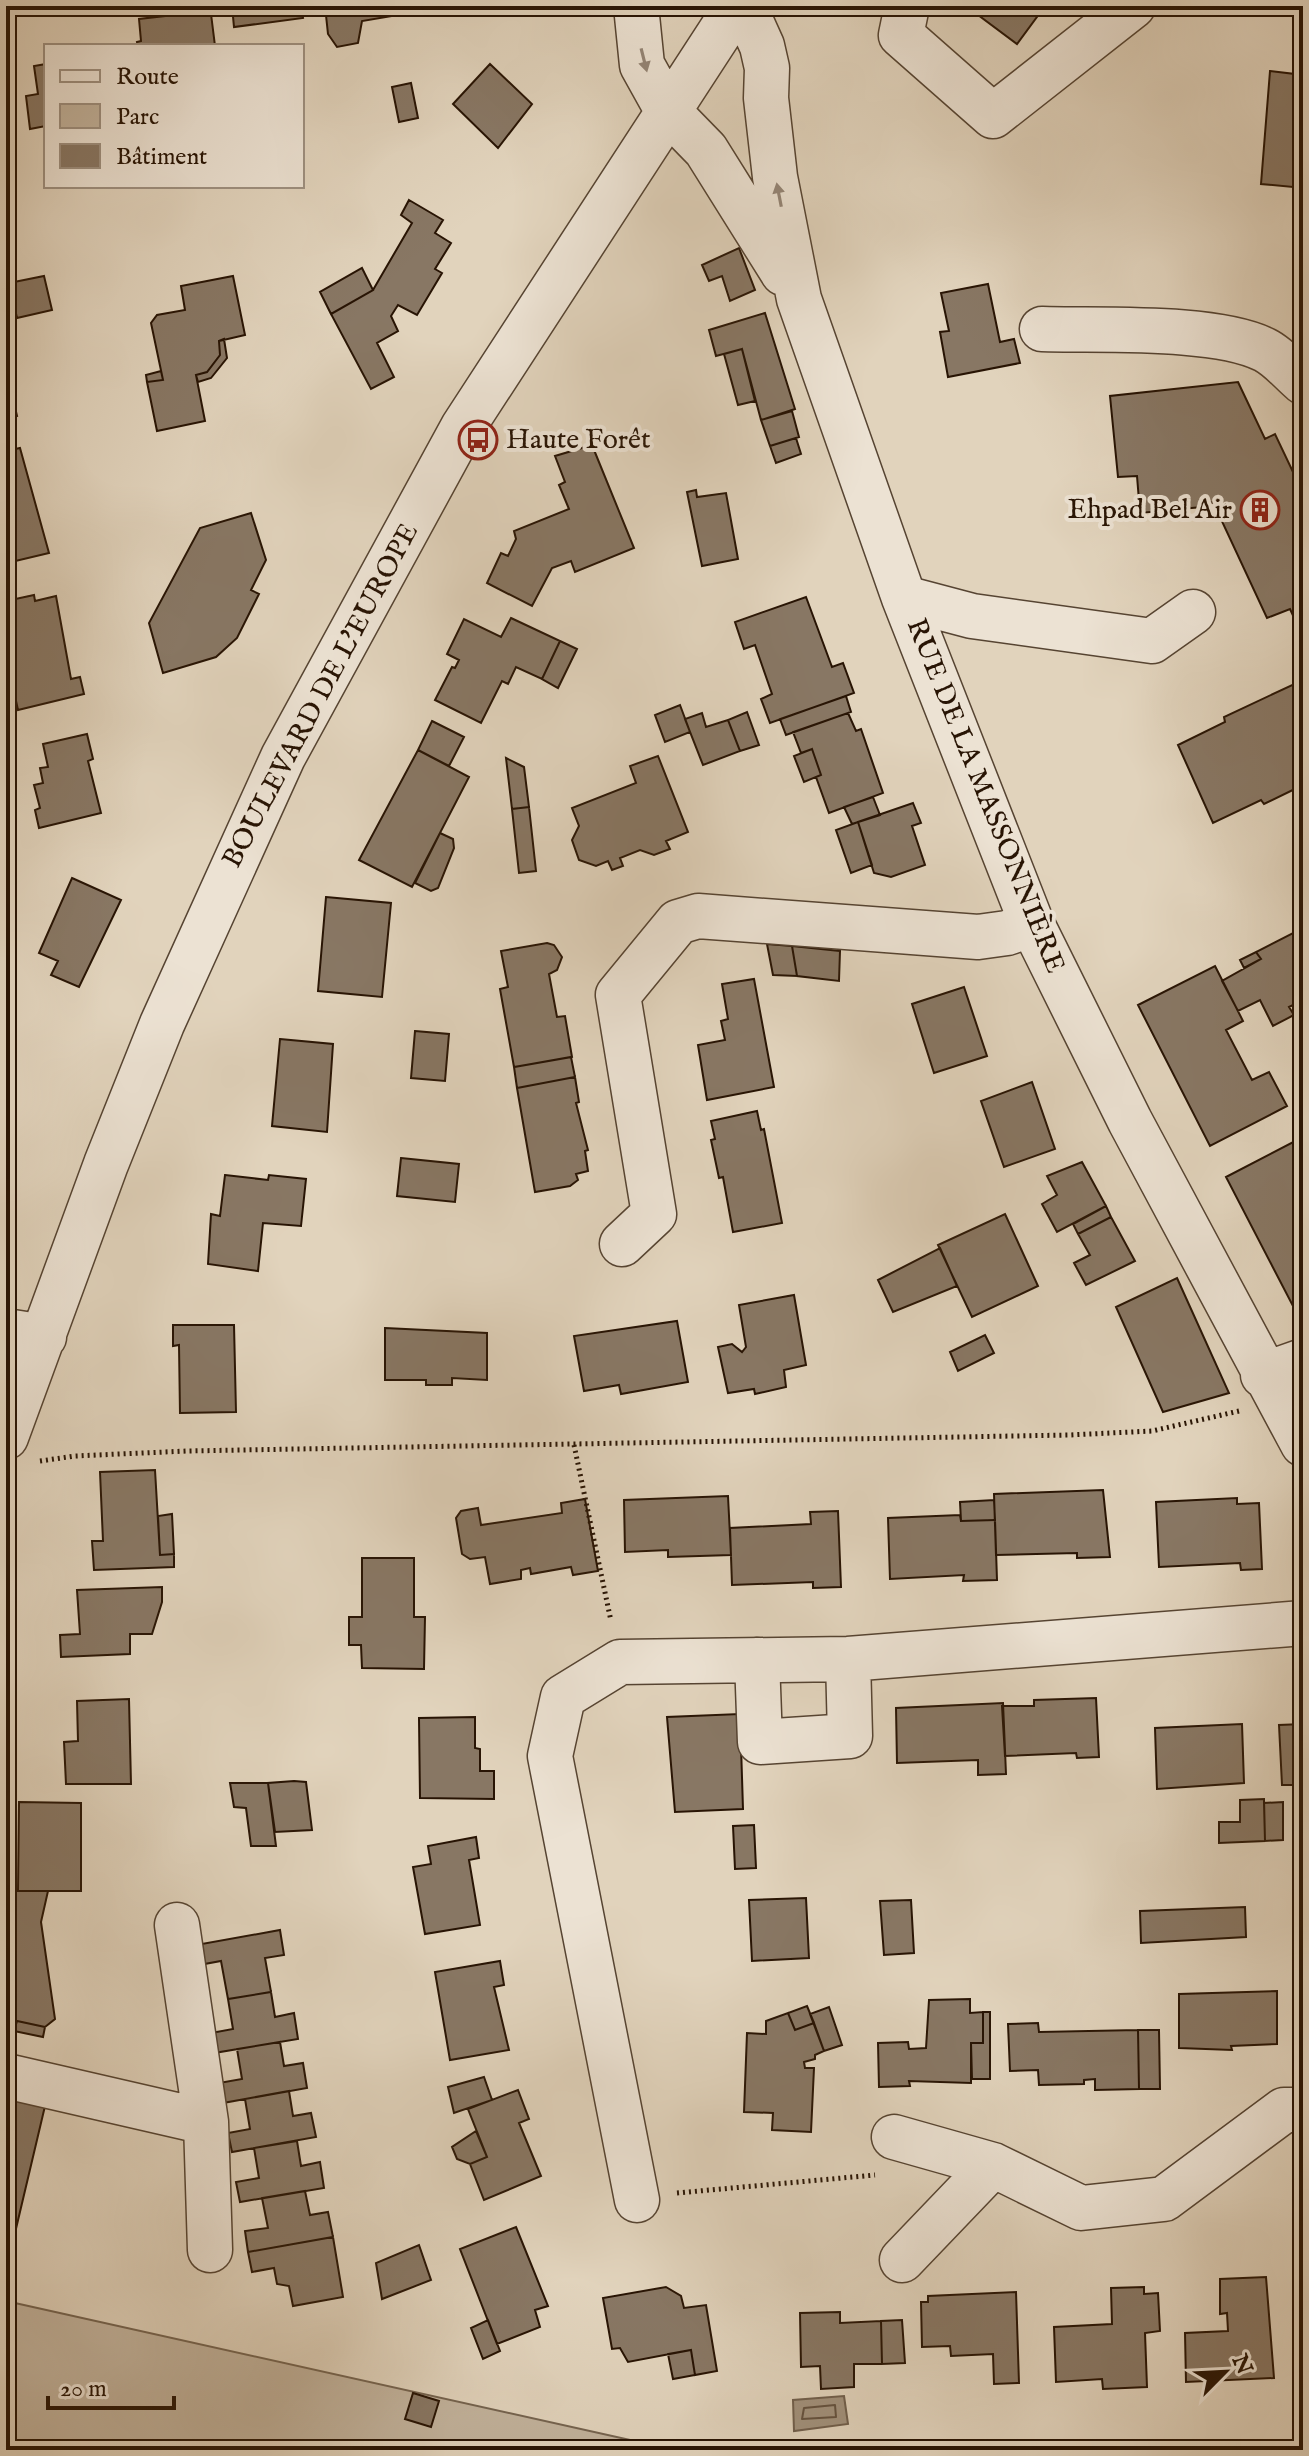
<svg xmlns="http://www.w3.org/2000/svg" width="1309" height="2456" font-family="'IM FELL English',serif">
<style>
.green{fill:#c2b39d;stroke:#756450;stroke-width:2}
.water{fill:#a2927d;stroke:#71604d;stroke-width:2}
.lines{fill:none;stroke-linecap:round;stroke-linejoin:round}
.shore{stroke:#655340;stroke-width:2}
.building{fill:#887764;stroke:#281404;stroke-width:2}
.minor-casing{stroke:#564432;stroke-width:47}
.path{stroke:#281404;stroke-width:5;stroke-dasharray:2 4;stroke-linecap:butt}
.minor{stroke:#ece2d3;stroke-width:44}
.oneway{fill:#948576}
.labels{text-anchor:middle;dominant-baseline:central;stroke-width:8;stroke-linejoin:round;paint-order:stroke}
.poi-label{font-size:28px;fill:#281404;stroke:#ece2d3;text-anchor:start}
.street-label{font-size:28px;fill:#281404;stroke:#ece2d3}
</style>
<rect width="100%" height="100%" fill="#e1d3bc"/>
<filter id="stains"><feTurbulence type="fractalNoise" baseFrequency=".0025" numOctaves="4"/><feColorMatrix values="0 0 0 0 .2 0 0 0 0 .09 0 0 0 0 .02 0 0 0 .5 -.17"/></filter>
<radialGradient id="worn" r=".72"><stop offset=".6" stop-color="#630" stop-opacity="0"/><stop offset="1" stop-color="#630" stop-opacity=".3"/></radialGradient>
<!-- green -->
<path class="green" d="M6,2301L675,2450H6Z
M868,2442L972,2450H789Z"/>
<!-- water -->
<path class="water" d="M844,2396L848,2424L794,2431L793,2400Z"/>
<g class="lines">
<!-- shore -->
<path class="shore" d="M835,2405L836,2417L802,2419L804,2408Z"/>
</g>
<!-- building -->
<path class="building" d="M190,6H210L215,46H138L137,42L141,41L139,19L191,13Z
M232,6H301L303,18L234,27Z
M301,6H396L398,15L362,21L358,43L337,47L328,34L325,6L301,9Z
M966,6H1045L1017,44Z
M46,64V126L30,129L26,96L38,94L34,66Z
M490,64L532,104L498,148L453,104Z
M1270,71L1303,75V188L1261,184Z
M411,83L418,118L399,122L392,87Z
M409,200L443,220L435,233L451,243L435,269L442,273L417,315L398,305L391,316L398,331L377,343L394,377L371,389L331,314L373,290L412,223L401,215Z
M739,248L755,290L730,301L722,276L709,281L702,265Z
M362,268L373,290L331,314L320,292Z
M44,276L52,310L17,318L9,283Z
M233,276L245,335L219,341L220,355L207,372L196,375L205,421L157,431L147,382L163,380L151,323L157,315L185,310L181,286Z
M988,284L1000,342L1014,339L1020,363L948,377L940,332L949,331L941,293Z
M765,313L795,409L761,420L742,349L716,356L709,330Z
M224,339L227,358L211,378L198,382L196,375L207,372L220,355L219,341Z
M742,349L755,401L738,405L724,354Z
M161,371L163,380L147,382L146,375Z
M8,377L17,416L6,418V378Z
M1238,382L1265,439L1275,434L1303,493V637L1290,609L1267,618L1213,502L1202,507L1140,513L1137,476L1118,477L1110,396Z
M792,411L799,437L770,446L761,420Z
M796,438L801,454L776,463L770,446Z
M592,445L634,548L575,572L571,561L552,568L532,606L487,583L501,553L508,556L516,539L514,531L569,509L559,485L565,482L555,456Z
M20,448L49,553L7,563L6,451Z
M696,490L697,497L726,493L738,559L702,566L687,492Z
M251,513L266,560L251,590L259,594L237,638L216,657L163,673L149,623L200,528Z
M34,595L35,601L56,596L71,679L80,677L84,694L18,710L14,692L8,693L6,684V671L10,670L6,650V601Z
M806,597L832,667L843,663L854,693L770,723L761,699L772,694L755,645L744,649L735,622Z
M511,618L560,641L542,679L516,667L508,684L502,681L481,723L435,700L452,667L455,668L459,660L447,654L464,619L501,637Z
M560,641L577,649L558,688L542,679Z
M1303,680V785L1264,804L1261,800L1213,823L1178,745L1225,722L1224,717Z
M846,696L851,712L786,735L780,719Z
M680,705L690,732L665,742L655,715Z
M747,712L759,745L740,751L728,720Z
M702,713L706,727L728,720L740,751L703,765L685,719Z
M848,713L856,731L861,729L883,793L829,813L816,777L821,775L812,749L801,753L793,732Z
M432,721L464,737L449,766L418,750Z
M87,734L93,759L88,761L101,813L39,828L35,810L40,808L34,785L43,783L40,768L48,767L43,744Z
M812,749L821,775L804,782L794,756Z
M418,750L469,777L412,887L359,860Z
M658,756L688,832L666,841L670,849L654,855L640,850L620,858L623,866L612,870L608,861L596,866L579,860L572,840L579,826L572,808L636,783L630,766Z
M506,758L524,767L529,807L512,809Z
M873,797L880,815L852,824L844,807Z
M913,803L921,823L912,826L925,865L891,877L874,873L858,822Z
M529,807L536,871L519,873L512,809Z
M858,822L872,865L851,873L836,830Z
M440,833L453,839L454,848L438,888L431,891L415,883Z
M72,878L121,900L79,987L51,975L58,961L39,953Z
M326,897L391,903L382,997L318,991Z
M1295,932L1299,940L1303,938V1014L1297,1003L1289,1007L1294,1015L1273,1026L1260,1000L1238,1011L1222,981L1261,959L1256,952Z
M547,943L554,945L562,957L557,970L549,974L557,1017L565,1016L572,1057L514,1067L500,989L508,987L501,951Z
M767,944L792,946L797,976L773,975Z
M792,946L840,951L839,981L797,976Z
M1256,952L1261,959L1244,968L1240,960Z
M1215,966L1243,1021L1226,1030L1252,1080L1269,1072L1287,1106L1210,1146L1138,1005Z
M754,979L774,1087L707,1100L698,1045L725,1040L721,1021L728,1019L722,984Z
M964,987L987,1056L934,1073L912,1004Z
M415,1031L449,1034L445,1081L411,1078Z
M280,1039L333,1044L327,1132L272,1126Z
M571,1057L575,1077L517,1088L514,1067Z
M575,1077L579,1102L576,1103L588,1150L585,1151L588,1171L576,1174L578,1180L570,1186L535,1192L517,1088Z
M1032,1082L1055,1149L1004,1167L981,1101Z
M757,1111L761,1130L764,1129L782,1223L733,1232L723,1177L719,1178L711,1140L715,1139L711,1121Z
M1303,1137V1307L1294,1308L1226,1177Z
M401,1158L459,1164L455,1202L397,1196Z
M1082,1162L1106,1206L1057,1232L1042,1204L1057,1195L1047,1176Z
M225,1175L268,1180L269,1175L306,1179L301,1226L263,1223L258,1271L208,1264L211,1214L220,1216Z
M1106,1206L1111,1217L1078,1234L1073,1224Z
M1005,1214L1038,1286L972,1317L938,1245Z
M1111,1217L1135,1261L1086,1285L1074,1263L1090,1255L1078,1234Z
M940,1248L957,1286L893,1312L878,1280Z
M1177,1278L1229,1393L1163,1412L1116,1307Z
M794,1295L806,1365L784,1370L786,1387L755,1394L754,1389L728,1393L718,1347L732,1344L742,1352L746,1347L739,1305Z
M677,1321L688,1382L621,1394L619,1385L584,1391L574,1336Z
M173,1325H234L236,1412L180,1413L179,1345L173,1346Z
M385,1328L487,1333V1380L452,1378V1385H426V1380H385Z
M985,1335L994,1353L958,1371L950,1352Z
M155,1470L160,1555L174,1554V1567L94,1570L92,1541H103L100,1472Z
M1103,1490L1110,1557L1077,1558V1553L996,1555L994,1494Z
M728,1496L731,1555L668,1557V1550L625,1552L624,1500Z
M1237,1498V1504L1259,1503L1262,1569L1241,1570L1240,1563L1159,1567L1156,1502Z
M585,1499L598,1571L573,1575L571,1567L531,1574L530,1568L521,1570V1579L490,1584L485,1557L470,1559L462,1554L456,1518L461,1511L478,1508L481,1525L562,1513L561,1503Z
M994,1500L995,1520L961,1521L960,1502Z
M838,1511L841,1587L813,1588V1582L732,1585L730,1528L811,1524L810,1512Z
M172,1514L174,1554L160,1555L158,1516Z
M960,1515L961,1521L995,1520L997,1580L963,1581L964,1575L890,1579L888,1518Z
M362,1558H414V1617H425L424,1669L362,1668L361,1645H349V1617H362Z
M162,1587V1602L152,1634H130V1654L61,1657L60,1635L80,1634L77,1590Z
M1096,1698L1099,1757L1077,1758L1076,1753L1005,1756L1002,1706H1034V1700Z
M129,1699L131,1784H66L64,1742L78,1741L77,1701Z
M1003,1703L1006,1774L978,1775V1760L897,1763L896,1708Z
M740,1714L743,1809L675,1812L667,1717Z
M475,1717V1748L480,1749V1771H494V1799L420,1798L419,1718Z
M1242,1724L1244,1783L1157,1789L1155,1728Z
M1303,1724V1785H1282L1279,1725Z
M294,1781L306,1782L312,1830L275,1832L268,1783Z
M230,1783H268L276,1846H251L246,1808L234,1807Z
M1264,1799L1265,1841L1219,1843V1822H1240V1800Z
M19,1802L81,1803V1891H18Z
M1283,1802V1840L1265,1841L1264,1803Z
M754,1825L756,1868L735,1869L733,1826Z
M476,1837L479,1858L469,1860L480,1925L425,1934L413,1867L431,1864L428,1846Z
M6,1891H48L41,1922L55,2019L45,2027L17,2021L14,2031L6,2029Z
M806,1898L809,1958L752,1961L749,1900Z
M911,1900L914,1953L884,1955L880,1901Z
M1245,1907L1246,1937L1141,1943L1140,1911Z
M280,1930L284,1955L265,1958L271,1992L228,1999L221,1961L199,1965L196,1945Z
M500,1961L504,1985L494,1987L509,2050L450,2060L435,1972Z
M1277,1991V2044L1231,2046L1232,2050L1179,2048V1994Z
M271,1992L275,2017L294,2013L298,2039L214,2053L211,2033L233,2029L228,1999Z
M970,1999V2013L983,2012V2043H971V2083L909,2081L910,2086L879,2087L878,2043L908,2042L909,2049L926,2048L929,2000Z
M807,2006L814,2023L795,2030L788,2013Z
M829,2007L842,2045L824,2051L810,2014Z
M983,2012H990V2079H972L971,2043H983Z
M788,2013L795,2030L814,2023L824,2051L815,2055V2059L804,2062L805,2068H814L811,2132L772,2130L773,2113L744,2112L747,2033L766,2034V2021Z
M17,2021L45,2027L43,2037L14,2031Z
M1038,2023L1039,2032L1138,2030L1139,2089L1095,2090V2079L1084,2080V2084L1039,2085L1038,2070L1010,2071L1008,2024Z
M1138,2030H1159L1160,2089H1139Z
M280,2042L284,2066L303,2063L307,2088L223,2103L219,2083L242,2079L237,2049Z
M484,2077L492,2100L454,2113L448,2087Z
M518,2090L529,2119L519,2123L541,2176L484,2200L470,2164L487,2157L468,2109Z
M289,2091L293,2116L311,2113L316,2137L232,2152L228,2133L250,2129L245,2099Z
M6,2098L45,2106L6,2271Z
M476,2131L487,2157L470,2164L457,2159L452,2147Z
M297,2141L301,2166L320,2162L324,2188L240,2202L236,2182L259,2178L254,2148Z
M305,2191L310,2215L328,2212L333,2237L248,2252L245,2231L268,2228L262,2198Z
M516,2227L548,2306L535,2310L540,2327L497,2344L460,2249Z
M333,2237L343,2297L293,2306L289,2286L277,2284L274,2268L252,2272L248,2252Z
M419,2245L431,2280L382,2299L376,2263Z
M1266,2277L1274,2378L1186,2382L1185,2333L1228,2331L1227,2313L1220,2314V2279Z
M666,2287L681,2296L684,2308L706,2305L717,2371L695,2375L691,2350L628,2362L620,2348L612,2349L603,2298Z
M1144,2287V2294L1158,2293L1160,2331L1145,2333L1147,2387L1103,2389L1102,2379L1056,2382L1054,2327L1112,2324L1111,2288Z
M1016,2292L1019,2383L994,2384L993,2354L951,2356L950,2346L922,2347L921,2302H928V2296Z
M840,2312V2323L881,2321L882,2364H854V2387L821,2389L820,2366L801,2367L800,2313Z
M488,2320L500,2351L483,2359L471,2328Z
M902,2320L905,2363L882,2364L881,2321Z
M691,2350L695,2375L673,2379L668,2354Z
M413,2393L439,2401L431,2427L405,2419Z"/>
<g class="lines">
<defs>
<path id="minor" d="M636,6L642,65L667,110L706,150L783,273
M744,6L762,46L767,68L766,98L775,177L799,299L904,598L1032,924L1130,1121L1303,1444
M907,6L901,35L993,116L1133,6
M1042,329C1100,331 1216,325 1265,350C1279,357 1291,372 1303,382
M904,598L972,616L1152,641L1193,612
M622,1244L654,1214L618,995L678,922L698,916L978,937L1007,933L1032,924
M6,1331L44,1337
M1263,1375L1303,1361
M6,1437L106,1164L162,1024L283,757L463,427L737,6
M757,1660L760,1742L850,1736L848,1659
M177,1925L206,2122L210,2250
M6,2076L206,2122
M894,2137L993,2165L1081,2208L1164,2199L1284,2110H1303
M637,2200L550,1756L563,1697L620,1662L848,1659L1303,1623
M902,2260L993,2165"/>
</defs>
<!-- minor casing -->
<use href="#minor" class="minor-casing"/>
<!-- path -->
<path class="path" d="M574,1445L611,1621
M40,1461L75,1456L187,1451L1069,1435L1152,1431L1239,1411
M677,2193L875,2175"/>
<!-- minor -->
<use href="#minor" class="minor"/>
</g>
<!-- one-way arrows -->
<defs><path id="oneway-solid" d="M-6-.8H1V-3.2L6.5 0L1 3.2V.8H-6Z" transform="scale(2)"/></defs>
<g class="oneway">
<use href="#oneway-solid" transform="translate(644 60) rotate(76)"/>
<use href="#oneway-solid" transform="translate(779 195) rotate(-101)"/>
</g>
<!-- icons -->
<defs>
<symbol id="bus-ring" viewBox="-11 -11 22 22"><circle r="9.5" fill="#ece2d3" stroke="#8f2418" stroke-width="1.5"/><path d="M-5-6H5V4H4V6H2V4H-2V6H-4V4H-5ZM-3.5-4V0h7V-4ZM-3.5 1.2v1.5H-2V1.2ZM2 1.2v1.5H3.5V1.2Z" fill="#8f2418"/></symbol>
<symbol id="building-ring" viewBox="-11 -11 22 22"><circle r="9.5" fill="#ece2d3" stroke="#8f2418" stroke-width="1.5"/><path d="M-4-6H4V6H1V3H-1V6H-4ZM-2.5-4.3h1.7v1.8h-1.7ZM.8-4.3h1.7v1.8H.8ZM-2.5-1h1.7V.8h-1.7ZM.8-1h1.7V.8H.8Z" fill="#8f2418"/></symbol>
</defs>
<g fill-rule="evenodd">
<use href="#bus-ring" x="456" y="418" width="44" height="44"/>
<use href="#building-ring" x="1238" y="488" width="44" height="44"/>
</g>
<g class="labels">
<!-- poi labels -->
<g class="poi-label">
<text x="506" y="440">Haute Forêt</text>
<text x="1232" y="510" text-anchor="end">Ehpad Bel Air</text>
</g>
<!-- street labels -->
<g class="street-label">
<text transform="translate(321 696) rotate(-62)">BOULEVARD DE L'EUROPE</text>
<text transform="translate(985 796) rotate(68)">RUE DE LA MASSONNIÈRE</text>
</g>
</g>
<!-- margin -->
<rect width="1309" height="2456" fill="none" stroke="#e1d3bc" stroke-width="32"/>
<rect x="8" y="8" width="1293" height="2440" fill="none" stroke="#281404" stroke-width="4"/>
<rect x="16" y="16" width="1277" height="2424" fill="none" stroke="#281404" stroke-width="2"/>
<!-- legend -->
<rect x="44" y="44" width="260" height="144" fill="#ece2d3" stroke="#9e9080" stroke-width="2"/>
<rect x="60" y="70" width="40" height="12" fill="#ece2d3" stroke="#9e9080" stroke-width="2"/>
<text x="116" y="84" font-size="24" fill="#281404">Route</text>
<rect x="60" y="104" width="40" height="24" fill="#c2b39d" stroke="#9e9080" stroke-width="2"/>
<text x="116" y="124" font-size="24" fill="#281404">Parc</text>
<rect x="60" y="144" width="40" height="24" fill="#887764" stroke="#9e9080" stroke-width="2"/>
<text x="116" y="164" font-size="24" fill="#281404">Bâtiment</text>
<!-- north arrow -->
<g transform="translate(1225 2372) rotate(66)" stroke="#ece2d3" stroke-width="6" paint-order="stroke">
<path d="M0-6L14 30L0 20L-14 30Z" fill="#281404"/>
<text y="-12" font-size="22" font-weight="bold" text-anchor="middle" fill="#281404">N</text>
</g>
<!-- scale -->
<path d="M48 2396v12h126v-12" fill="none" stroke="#281404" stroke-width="4"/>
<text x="60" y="2396" font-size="24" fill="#281404" stroke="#ece2d3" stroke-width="6" paint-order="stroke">20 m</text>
<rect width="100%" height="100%" filter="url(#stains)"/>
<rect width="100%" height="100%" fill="url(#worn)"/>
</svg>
